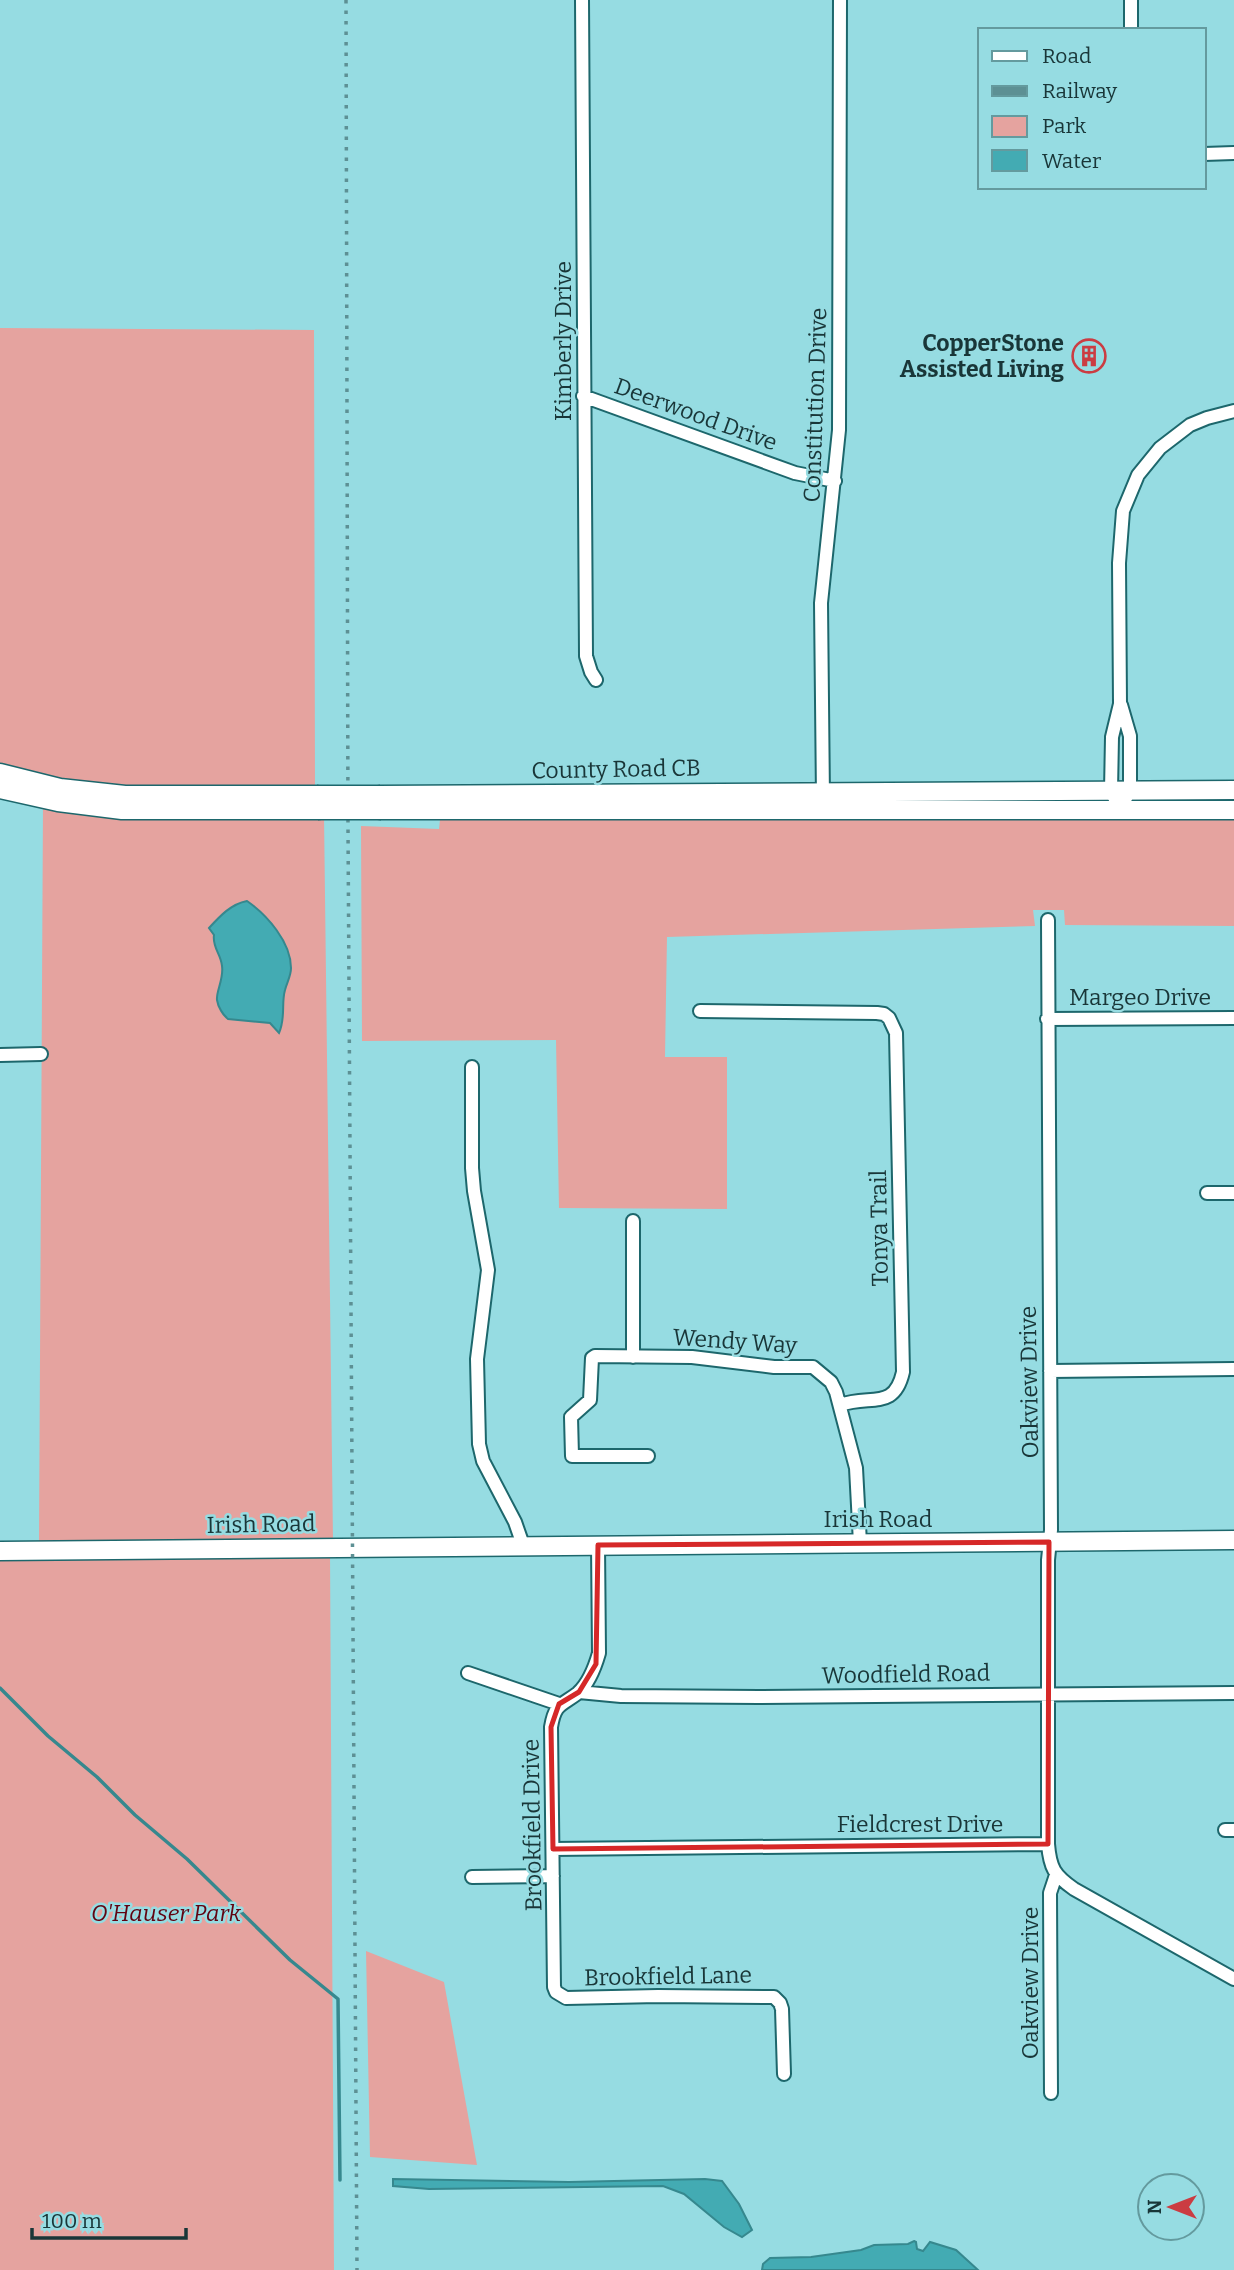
<svg xmlns="http://www.w3.org/2000/svg" width="1234" height="2270" font-family="Bitter,serif">
<style>
.green{fill:#e5a39f}
.water{fill:#43abb3;stroke:#36888e;stroke-width:2}
.lines{fill:none;stroke-linecap:round;stroke-linejoin:round}
.stream{stroke:#36888e;stroke-width:3.5}
.street-casing{stroke:#1d676c;stroke-width:16}
.secondary-casing{stroke:#1d676c;stroke-width:21}
.street{stroke:#fff;stroke-width:12}
.secondary{stroke:#fff;stroke-width:18}
.rail{stroke:#5d9094;stroke-width:3.5;stroke-dasharray:3.5 7;stroke-linecap:butt}
.secondary-bridge-casing{stroke:#1d676c;stroke-width:21;stroke-linecap:butt}
.secondary-bridge{stroke:#fff;stroke-width:18}
.marked{fill:none;stroke:#d62828;stroke-width:5;stroke-linejoin:round}
.labels{text-anchor:middle;dominant-baseline:central;stroke-width:5;stroke-linejoin:round;paint-order:stroke}
.street-label{font-size:23px;fill:#193638;stroke:#96dce2}
.poi-label{font-size:23px;font-weight:bold;fill:#193638;stroke:#96dce2;text-anchor:end}
.park-label{font-size:23px;font-style:italic;fill:#620311;stroke:#96dce2}
</style>
<rect width="100%" height="100%" fill="#96dce2"/>
<!-- green -->
<path class="green" d="M0,328L314,330L315,787L145,788L82,783L0,763Z
M43,803L324,815L333,1541L39,1543Z
M1234,817V926L1065,925L1064,910H1033L1035,926L667,937L665,1057H727V1209L559,1208L556,1040L362,1041L361,826L439,829L440,820L480,819Z
M330,1554L334,2270H0V1557Z
M366,1951L444,1982L477,2165L370,2157Z"/>
<!-- water -->
<path class="water" d="M247,901C267,915 291,942 291,968C291,976 287,982 285,990C281,1004 286,1017 279,1033L270,1023L228,1019C223,1015 218,1007 217,1000C216,991 224,979 222,966C221,954 212,947 214,935L209,928C220,916 231,904 247,901Z
M393,2179L569,2182L705,2179L722,2181L739,2204L752,2230L742,2237L724,2227L684,2194L663,2186L429,2189L393,2186Z
M914,2241L916,2242L917,2249L923,2251L930,2242L956,2250L978,2270H762L763,2264L770,2258L811,2257L861,2250L874,2245L908,2244Z"/>
<g class="lines">
<!-- stream -->
<path class="stream" d="M0,1688L48,1736L97,1777L135,1815L187,1859L290,1960L338,1999L340,2180"/>
<defs>
<path id="street" d="M582,0L586,656L591,672L596,680
M1131,0V30
M1204,154L1234,153
M583,396L795,473L835,481
M823,799L821,603L839,430L840,0
M1120,810L1111,791L1112,737L1120,704L1119,563L1123,511L1138,475L1160,448L1190,425L1207,418L1234,411
M1120,810L1130,790V736L1121,705
M1048,920L1051,1530L1048,1560V1844C1050,1868 1054,1875 1074,1889L1234,1979
M700,1011L877,1013L884,1014L889,1018L896,1033L903,1372C894,1411 871,1394 840,1405
M1047,1019L1234,1018
M0,1055L41,1054
M472,1067V1168L474,1191L488,1270L477,1359L479,1444L483,1461L515,1522L523,1545
M1207,1193H1234
M633,1357V1221
M1050,1371L1234,1369
M648,1456H572L571,1417L590,1400L592,1358L595,1356L692,1357L774,1367H813L831,1382L836,1392L856,1468L860,1543
M598,1545L599,1653C595,1667 589,1683 578,1693C561,1706 555,1703 551,1727L554,1987L556,1992L566,1998L658,1996L774,1997L780,2003L782,2009L784,2074
M468,1673L559,1704
M579,1692L621,1696L759,1697L1234,1693
M1225,1830H1234
M553,1849L1048,1844
M472,1877L553,1876
M1051,2093L1050,1893L1056,1875"/>
<path id="secondary" d="M0,773L60,788L125,795H317
M0,789L58,802L122,810H318
M380,795L1234,790
M381,810H1234
M0,1551L1234,1540"/>
</defs>
<!-- street casing -->
<use href="#street" class="street-casing"/>
<!-- secondary casing -->
<use href="#secondary" class="secondary-casing"/>
<!-- street -->
<use href="#street" class="street"/>
<!-- secondary -->
<use href="#secondary" class="secondary"/>
<!-- rail -->
<path class="rail" d="M346,0L348,828L357,2270"/>
<defs>
<path id="secondary-bridge" d="M317,795H380
M318,810H381"/>
</defs>
<!-- secondary-bridge casing -->
<use href="#secondary-bridge" class="secondary-bridge-casing"/>
<!-- secondary-bridge -->
<use href="#secondary-bridge" class="secondary-bridge"/>
</g>
<!-- marked area -->
<path class="marked" d="M1049,1542L1048,1844L553,1849L551,1727L559,1704L579,1692L596,1664L598,1545Z"/>
<!-- icons -->
<defs>
<symbol id="building-ring" viewBox="-11 -11 22 22"><circle r="9.5" fill="#96dce2" stroke="#cb3c42" stroke-width="1.5"/><path d="M-4-6H4V6H1V3H-1V6H-4ZM-2.5-4.3h1.7v1.8h-1.7ZM.8-4.3h1.7v1.8H.8ZM-2.5-1h1.7V.8h-1.7ZM.8-1h1.7V.8H.8Z" fill="#cb3c42"/></symbol>
</defs>
<g fill-rule="evenodd">
<use href="#building-ring" x="1070" y="337" width="38" height="38"/>
</g>
<g class="labels">
<!-- street labels -->
<g class="street-label">
<text transform="translate(563 341) rotate(-90)">Kimberly Drive</text>
<text transform="translate(815 405) rotate(-88)">Constitution Drive</text>
<text transform="translate(696 414) rotate(20)">Deerwood Drive</text>
<text transform="translate(616 769) rotate(-1)">County Road CB</text>
<text x="1140" y="997">Margeo Drive</text>
<text transform="translate(879 1228) rotate(-91)">Tonya Trail</text>
<text transform="translate(735 1341) rotate(4)">Wendy Way</text>
<text transform="translate(1029 1382) rotate(-91)">Oakview Drive</text>
<text x="878" y="1519">Irish Road</text>
<text transform="translate(261 1524) rotate(-1)">Irish Road</text>
<text transform="translate(906 1674) rotate(-1)">Woodfield Road</text>
<text x="920" y="1824">Fieldcrest Drive</text>
<text transform="translate(532 1825) rotate(-91)">Brookfield Drive</text>
<text transform="translate(668 1976) rotate(-1)">Brookfield Lane</text>
<text transform="translate(1030 1983) rotate(-90)">Oakview Drive</text>
</g>
<!-- poi labels -->
<g class="poi-label">
<text x="1064" y="343">CopperStone<tspan x="1064" dy="26">Assisted Living</tspan></text>
</g>
<!-- park labels -->
<g class="park-label">
<text x="166" y="1913">O'Hauser Park</text>
</g>
</g>
<!-- legend -->
<rect x="978" y="28" width="228" height="161" fill="#96dce2" stroke="#649a9e" stroke-width="2"/>
<rect x="992" y="51" width="35" height="10" fill="#ffffff" stroke="#649a9e" stroke-width="2"/>
<text x="1042" y="63" font-size="21" fill="#193638">Road</text>
<rect x="992" y="86" width="35" height="10" fill="#5d9094" stroke="#649a9e" stroke-width="2"/>
<text x="1042" y="98" font-size="21" fill="#193638">Railway</text>
<rect x="992" y="116" width="35" height="21" fill="#e5a39f" stroke="#649a9e" stroke-width="2"/>
<text x="1042" y="133" font-size="21" fill="#193638">Park</text>
<rect x="992" y="150" width="35" height="21" fill="#43abb3" stroke="#649a9e" stroke-width="2"/>
<text x="1042" y="168" font-size="21" fill="#193638">Water</text>
<!-- north arrow -->
<g transform="translate(1171 2207) rotate(270)"><circle r="33" fill="#96dce2" stroke="#649a9e" stroke-width="2"/>
<path d="M0-5L12 26L0 18L-12 26Z" fill="#cb3c42"/>
<text y="-10" font-size="19" font-weight="bold" text-anchor="middle" fill="#193638">N</text>
</g>
<!-- scale -->
<path d="M32 2228v10h154v-10" fill="none" stroke="#193638" stroke-width="3.5"/>
<text x="42" y="2228" font-size="21" fill="#193638" stroke="#96dce2" stroke-width="5" paint-order="stroke">100 m</text>
</svg>
